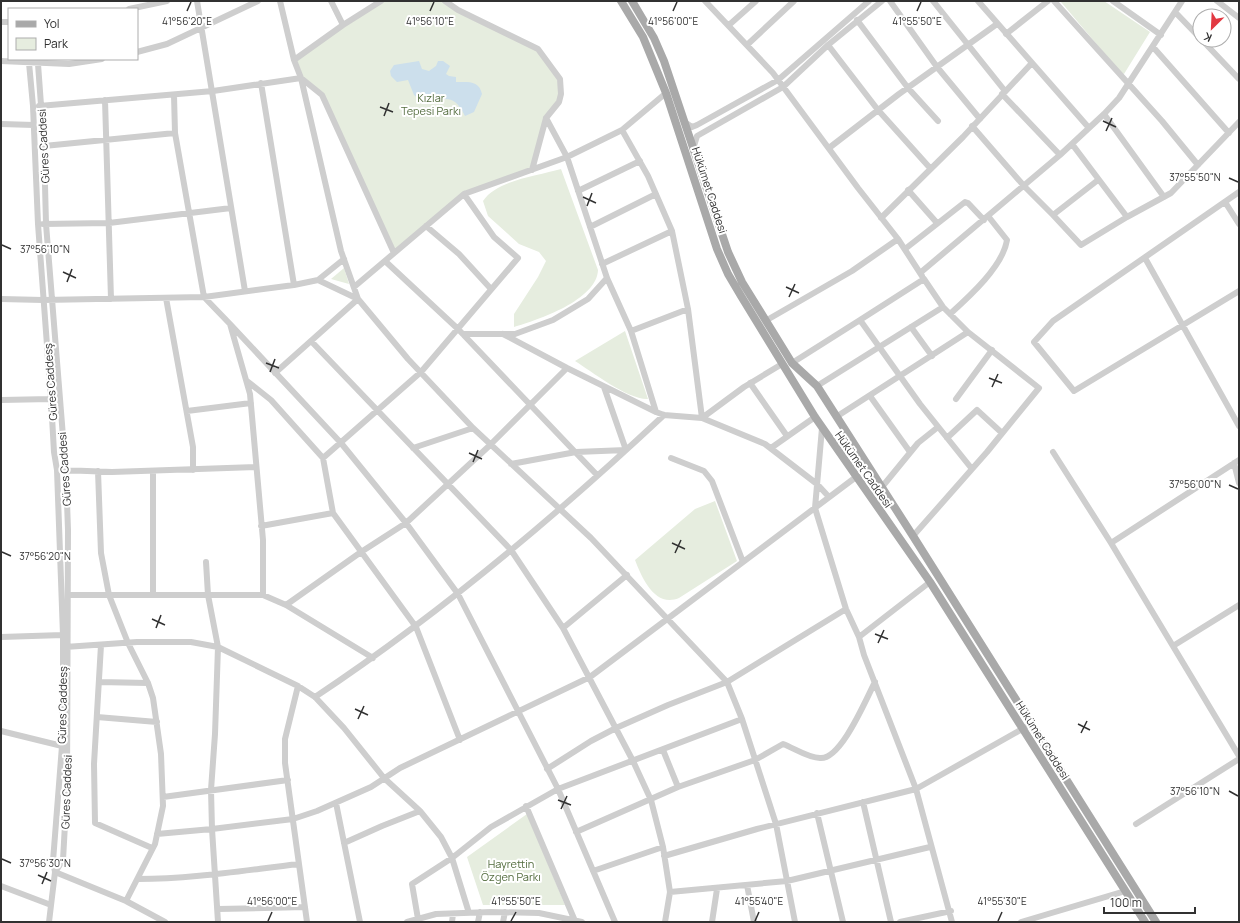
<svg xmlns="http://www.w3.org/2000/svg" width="1240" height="923" font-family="Manrope,sans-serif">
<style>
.green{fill:#e6eddf}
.water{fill:#ccdfec}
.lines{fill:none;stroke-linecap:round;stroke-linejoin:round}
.minor{stroke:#cecece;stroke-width:6}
.major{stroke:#a9a9a9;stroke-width:8}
.ticks{fill:none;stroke:#313131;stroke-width:1.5}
.labels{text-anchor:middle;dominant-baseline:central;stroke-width:4;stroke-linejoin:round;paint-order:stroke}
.park-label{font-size:11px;fill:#536c3e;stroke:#fff}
.street-label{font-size:11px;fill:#313131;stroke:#fff}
.ticks-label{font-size:10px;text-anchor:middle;fill:#313131;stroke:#fff;stroke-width:4;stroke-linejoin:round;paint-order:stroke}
</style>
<rect width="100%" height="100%" fill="#fff"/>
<!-- green -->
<path class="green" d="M381,1H445L538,49L555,71L561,94L546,118L532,170L464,194L394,253L322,95L301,78L294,60Z
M1104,1L1150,32L1124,74L1121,73L1061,2Z
M561,169L598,270C597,300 538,320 514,327V314L538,277L546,261L539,252L519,244L488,216L483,201C497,180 537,176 561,169Z
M344,268L349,284L331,279Z
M625,331L648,399C628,400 591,371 575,361Z
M715,501L737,561L679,598C655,608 642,578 635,560L695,509Z
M527,814L565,905H483L467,857Z"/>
<!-- water -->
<path class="water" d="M419,61L422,69L429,71L436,66L438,61H443L450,66L446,74L449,76L456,77V82C468,82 479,80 482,94L474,112L465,116C452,89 443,103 420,100L414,95L408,80L397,82L391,76L390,71L394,65Z"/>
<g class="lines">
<!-- minor -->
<path class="minor" d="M197,1L245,291
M280,1L294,60L301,78L341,251L358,299L408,359L473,428L591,538L727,682L742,719L776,824L795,922
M331,1L343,25
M445,1L458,10L538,49L560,79L561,94L559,102L546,118L532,170
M705,1L773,73L858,188L898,239L922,276
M890,1L937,67L980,119
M933,1L1005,91
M978,1L1089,128
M1054,1L1162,121L1198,165
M1113,1L1161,35
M1217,1L1239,18
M129,9L167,1
M1175,12L1200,38
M857,20L908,88L938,121
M1,22H9
M729,25L756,1
M1006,34L1048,1
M1202,40L1239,79
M747,45L794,1
M828,45L878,110L930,168
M1153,47L1229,133
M137,52L167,44L258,1
M294,60L343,25L381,1
M1,61L69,64L102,59
M29,63L33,106L38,224L51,399L54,452L57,470L63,635V693L62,746L53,861L55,872L49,922
M38,64L44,146L46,224L66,474L68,530L67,788L63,860L55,872
M261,83L294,285
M1002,94L1060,155
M174,95L175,133L204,297L230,324L250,394L263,540V595
M105,100L111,299
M39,106L213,91L301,78L322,95L394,253
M1104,114L1164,197
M546,118L567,157L622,130L648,176L672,231L602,264
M686,123L692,127L697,125L778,80L869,1
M1,124L34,125
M972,126L1024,186L1053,215L1098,180
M622,130L666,93
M1072,144L1127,217L1171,193L1239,122
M44,146L175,133
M829,148L899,94L997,24
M693,149L697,136L783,87L828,45L882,1
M908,190L937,223
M578,191L640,161
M1239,192L1053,321L1034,342L1074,391L1239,291
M1225,202L1239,224
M1053,215L1081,245L1127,217
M881,218L963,137L1031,64
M43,224L109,223L231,208
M426,226L459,254L491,289
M590,227L656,194
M672,231L688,309L702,418L744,387L782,364
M905,249L965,202L968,203L984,220
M1145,258L1239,426
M385,261L458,329L597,475
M920,273L1060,155L1104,114L1119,98L1182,1
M318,280L358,299
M354,287L464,194L567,157L607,278L631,331L656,412
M166,298L193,447V470
M1,299L43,300L204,297L294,285L318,280L344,259
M950,314C970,296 1003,266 1007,240L988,216
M767,320L852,271L898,239
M860,320L924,279L943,307L968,332L1039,388L987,452L913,536
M230,324L341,443L406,523L458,594L558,789L615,922
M911,327L932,356
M631,331L688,309
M463,334H515L553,320L588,299L607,278
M503,334L567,368L656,412L664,415L702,418L765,444L817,484L829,497
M311,341L511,550L563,628L633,761L651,800L663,847L670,892L665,922
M792,363L860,320L920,404L972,469
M275,373L358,299
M247,381L271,400L323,458L333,513L416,627L460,740
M750,383L787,436
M817,386L943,307
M604,387L626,450
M870,396L910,452
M956,399L992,350
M1,400L51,399
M187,411L251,403
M836,417L968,332
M822,428L815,508L846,609L859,637L864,655L916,789L952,922
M947,438L977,410L1002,433
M413,448L473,428
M771,448L815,417
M1053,452L1111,543L1239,460
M323,458L421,372L518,258L494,237L464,194
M671,458L704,471L712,481L743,562
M1234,463L1239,483
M511,464L576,452L626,450
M62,470L112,472L256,467
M98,471L101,553L109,595L128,643L148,683L153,698L161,754L163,806L155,844L126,901
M153,471V595
M882,487L918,443L938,427
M261,526L333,513
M1111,543L1239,756
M206,562L208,595L218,647L215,734L211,790L212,829L218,922
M69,595H263L286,605L373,658
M286,605L361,552L406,523L488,447L567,368
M563,628L627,575
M1,637L63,635
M859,637L930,582
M101,645L94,764L95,823L152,848
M1173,646L1239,605
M65,647L137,642H191L218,647L298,686L315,697L344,728L384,778L420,811L441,837L452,858L469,913
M99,682L148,683
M298,686L285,739V763L307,922
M315,697C440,614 555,517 664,415
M97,717L157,722
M1,731L62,746
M663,750L678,787
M547,769L591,741L616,728L668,705L727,682L846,609
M163,797L288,780
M863,802L891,922
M336,803L360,922
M526,806L575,921
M817,813L843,922
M1136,824L1239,759
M576,832L678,787L755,760L783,744C794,748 808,758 820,758C841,760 866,699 875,682
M157,834L212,829L293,819L317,811L371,787L400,768L590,677L856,477
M344,843L382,826L420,811
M664,856L757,829L916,789L1031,724
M593,871L663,847
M55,872L126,901L165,922
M138,879C192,879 246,870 299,864
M747,885L754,922
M1,886L51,905
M670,892L787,881L930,847
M218,909L305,907
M418,919L412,884L452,858L491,827L558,789L742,719
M407,922L436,914L491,912L539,913L582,922
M452,922L453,914
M478,922L480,912
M503,922L505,912
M712,922L717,889
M900,922L951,911
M1021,922L1125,891"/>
<!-- major -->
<path class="major" d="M621,1L643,37L666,93L717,249L728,274L741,296L815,417L930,582L1145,922
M632,1L654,38L664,61L728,252L742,282L792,363L817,386L913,536L1156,922"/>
</g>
<!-- ticks -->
<path class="ticks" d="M187,11L191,2M430,11L434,2M673,11L677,2M917,11L921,2M380,107L393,112M384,116L389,103M1103,121L1116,127M1106,131L1112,118M1229,178L1238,182M583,197L596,203M587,206L592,193M2,245L11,249M63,272L76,278M67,282L72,269M786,287L799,293M789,297L795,284M266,363L279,368M270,372L275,359M989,378L1002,383M992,387L998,374M469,453L482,459M473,462L478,450M1229,485L1238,489M672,543L685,549M2,552L11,556M675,553L681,540M152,619L165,625M156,628L161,615M875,634L888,639M878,643L884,630M355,709L368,715M358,719L364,706M1078,724L1090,730M1081,733L1087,721M1229,791L1238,796M558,800L571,805M561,809L567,796M2,859L11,863M38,875L51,881M42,884L47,872M268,921L272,912M511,921L516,912M755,921L759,912M998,921L1002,912"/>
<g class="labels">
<!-- park labels -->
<g class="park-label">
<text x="431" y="97">Kızlar<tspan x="431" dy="13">Tepesi Parkı</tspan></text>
<text x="511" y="863">Hayrettin<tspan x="511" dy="13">Özgen Parkı</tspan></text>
</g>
<!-- street labels -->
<g class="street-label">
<text transform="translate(43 146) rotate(-93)">Güres Caddesi</text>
<text transform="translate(710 190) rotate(72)">Hükümet Caddesi</text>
<text transform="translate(50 382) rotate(-94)">Güres Caddesş</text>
<text transform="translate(64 469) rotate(-94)">Güres Caddesi</text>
<text transform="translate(864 469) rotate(55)">Hükümet Caddesi</text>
<text transform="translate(62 705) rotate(-89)">Güres Caddesş</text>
<text transform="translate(1043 740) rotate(58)">Hükümet Caddesi</text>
<text transform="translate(66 792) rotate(-88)">Güres Caddesi</text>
</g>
</g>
<g class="ticks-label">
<text x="430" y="25">41°56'10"E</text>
<text x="673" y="25">41°56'00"E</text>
<text x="917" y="25">41°55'50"E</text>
<text x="187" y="25">41°56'20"E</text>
<text x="1195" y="181">37°55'50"N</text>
<text x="45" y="253">37°56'10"N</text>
<text x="1195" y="488">37°56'00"N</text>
<text x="45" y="560">37°56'20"N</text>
<text x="1195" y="795">37°56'10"N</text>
<text x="45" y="867">37°56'30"N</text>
<text x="272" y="905">41°56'00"E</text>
<text x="516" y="905">41°55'50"E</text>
<text x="759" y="905">41°55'40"E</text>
<text x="1002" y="905">41°55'30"E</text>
</g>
<!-- border -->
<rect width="1240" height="923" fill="none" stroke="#313131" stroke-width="4"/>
<!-- legend -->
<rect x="8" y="8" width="130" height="52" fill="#ffffff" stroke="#adadad"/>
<rect x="16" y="21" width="20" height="6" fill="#a9a9a9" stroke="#adadad"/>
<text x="44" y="28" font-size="12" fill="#313131">Yol</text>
<rect x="16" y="38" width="20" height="12" fill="#e6eddf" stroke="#adadad"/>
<text x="44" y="48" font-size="12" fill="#313131">Park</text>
<!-- north arrow -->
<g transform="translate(1212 28) rotate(204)"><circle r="19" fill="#ffffff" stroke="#adadad"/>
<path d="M0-3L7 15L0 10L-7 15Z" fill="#e23942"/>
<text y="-6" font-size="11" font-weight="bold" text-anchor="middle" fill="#313131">K</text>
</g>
<!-- scale -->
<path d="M1104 907v6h91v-6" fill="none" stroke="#313131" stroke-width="2"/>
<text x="1110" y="907" font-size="12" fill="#313131" stroke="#ffffff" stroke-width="3" paint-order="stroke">100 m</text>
</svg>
